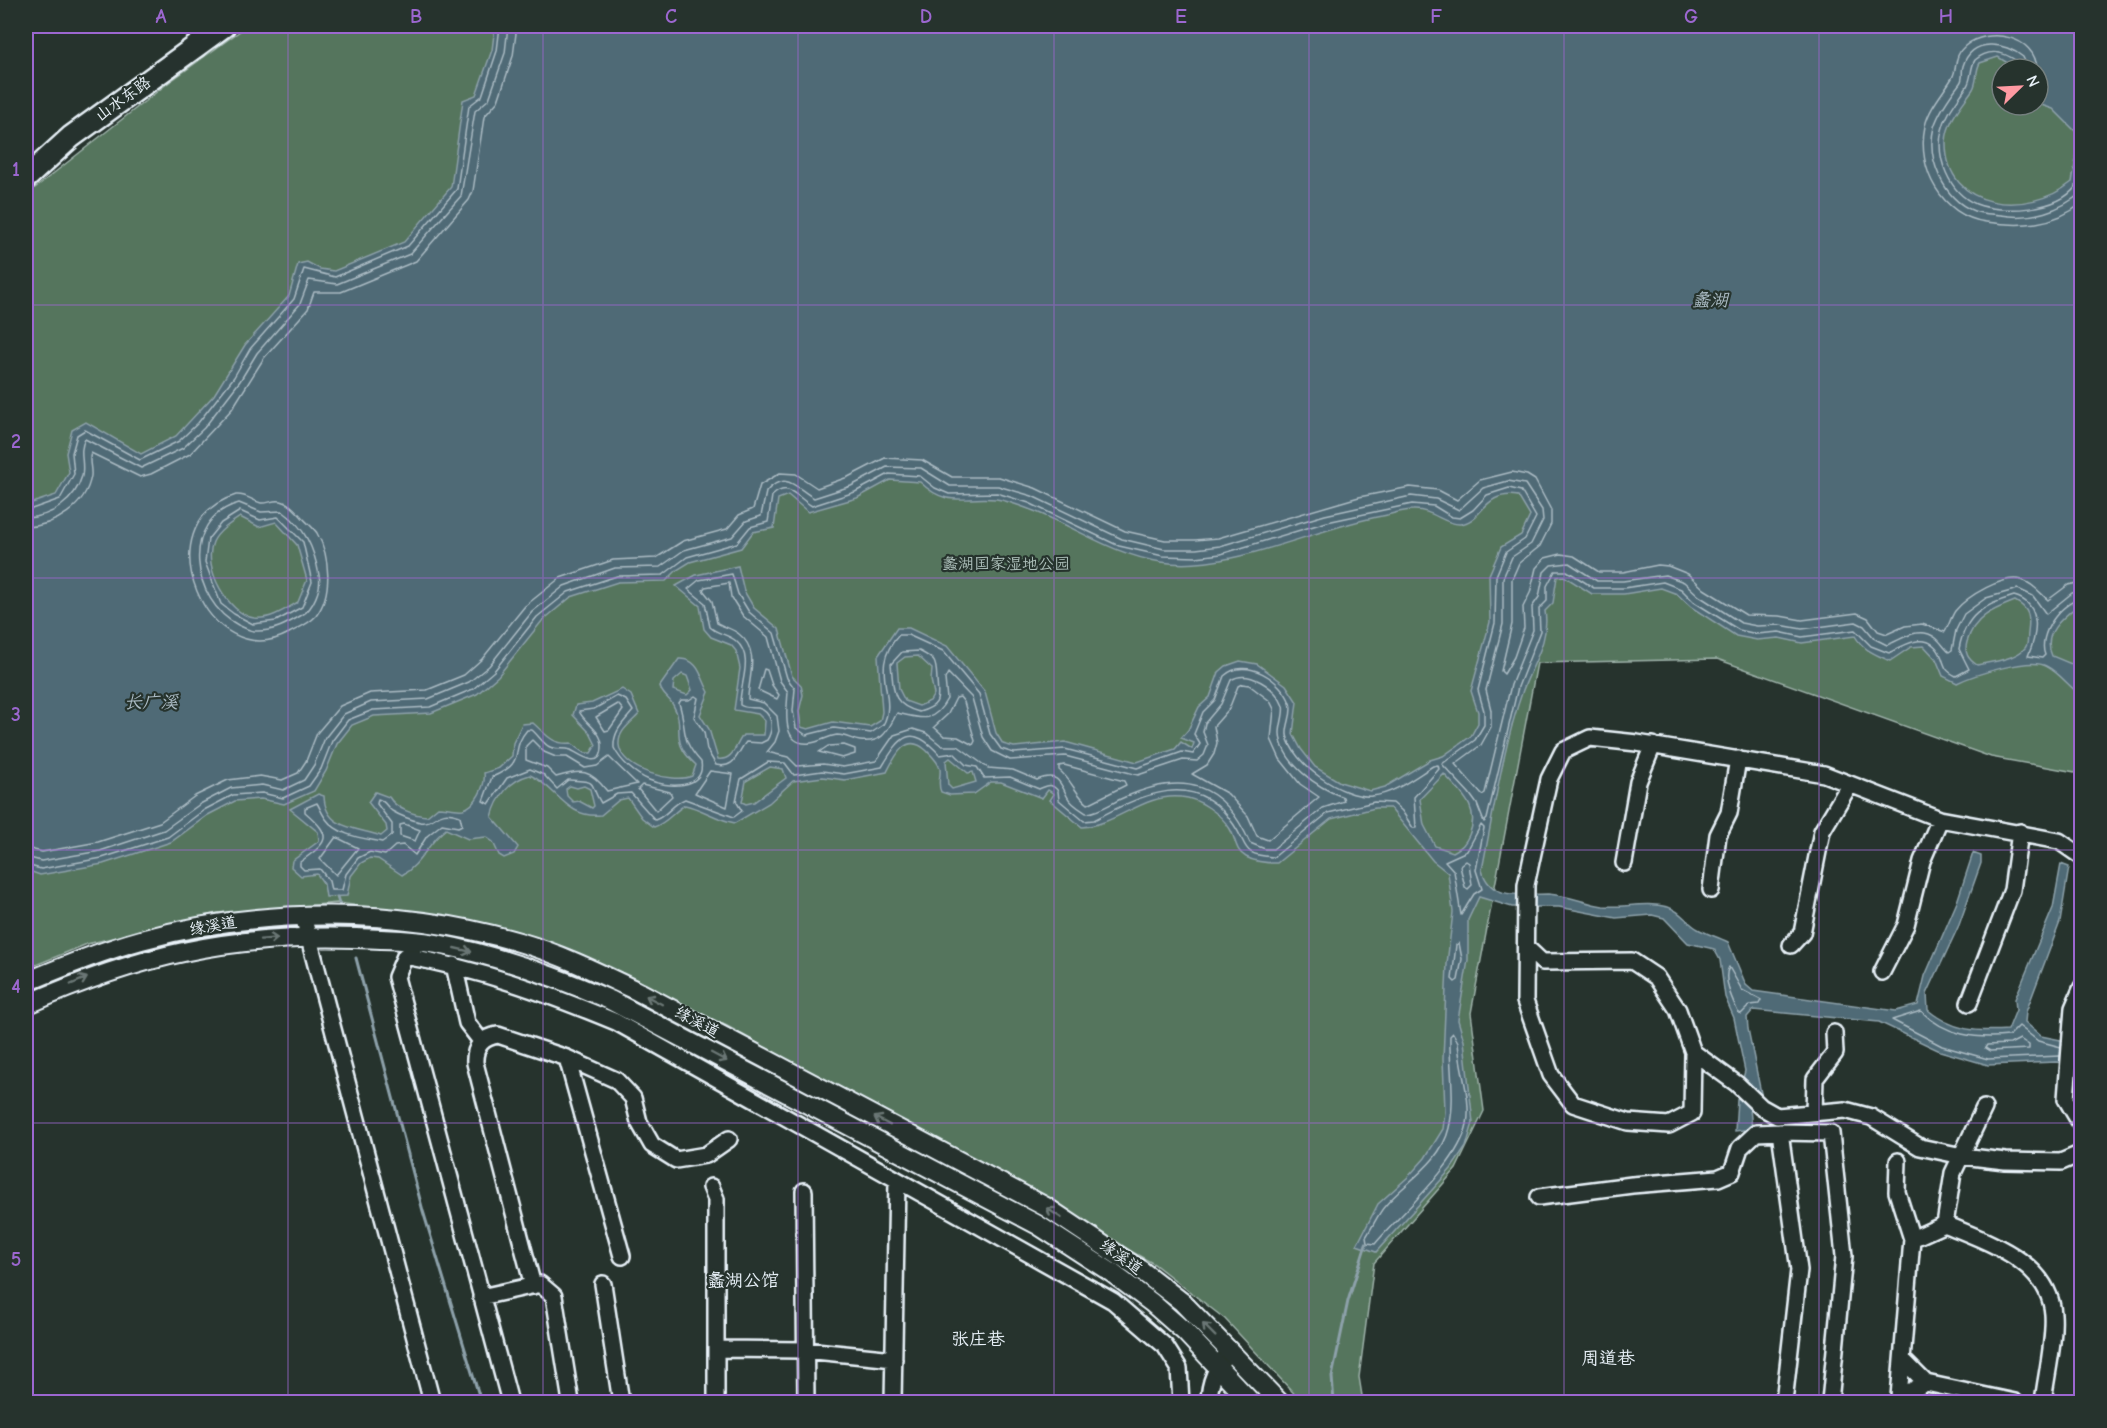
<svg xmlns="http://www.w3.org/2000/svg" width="2107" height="1428" font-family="'Comic Neue','LXGW WenKai TC',sans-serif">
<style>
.green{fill:#55745d;stroke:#9eb2aa;stroke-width:1.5;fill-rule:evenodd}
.water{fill:#506b76;stroke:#8da1aa;stroke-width:1.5;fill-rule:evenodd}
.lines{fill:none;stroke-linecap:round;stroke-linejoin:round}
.shore{stroke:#abbbc4;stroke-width:1.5}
.stream{stroke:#8da1aa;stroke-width:3}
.minor-casing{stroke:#e8f1f8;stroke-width:20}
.major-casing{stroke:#e8f1f8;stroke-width:22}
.highway-casing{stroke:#e8f1f8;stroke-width:26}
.minor{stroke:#26332d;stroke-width:15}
.major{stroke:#26332d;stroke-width:18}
.highway{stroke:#26332d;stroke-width:21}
.oneway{stroke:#6a7674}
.grid{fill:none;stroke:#9c67d0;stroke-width:1.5;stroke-opacity:0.55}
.labels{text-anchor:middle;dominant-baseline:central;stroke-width:4.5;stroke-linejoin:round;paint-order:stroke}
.street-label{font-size:16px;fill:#e8f1f8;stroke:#26332d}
.park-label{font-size:16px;fill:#adbfba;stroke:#26332d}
.water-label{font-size:18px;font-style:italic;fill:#abbbc4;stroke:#26332d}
.neighbourhood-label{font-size:18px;fill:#e8f1f8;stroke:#26332d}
.neatline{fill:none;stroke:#9c67d0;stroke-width:2}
.grid-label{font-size:20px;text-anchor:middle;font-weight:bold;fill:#9c67d0}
</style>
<rect width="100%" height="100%" fill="#26332d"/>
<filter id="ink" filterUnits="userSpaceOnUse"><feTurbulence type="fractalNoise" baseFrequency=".0167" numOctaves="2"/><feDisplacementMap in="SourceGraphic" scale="12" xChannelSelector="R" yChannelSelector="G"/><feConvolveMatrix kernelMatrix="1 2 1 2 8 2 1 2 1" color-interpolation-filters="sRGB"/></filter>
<g filter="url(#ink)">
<!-- green -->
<path class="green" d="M247,26H2081V773L1991,757L1717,659L1537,663L1471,1013L1484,1111L1456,1169L1374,1263L1359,1377L1363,1402H1302L1225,1319L1154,1264L727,1026L556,944L435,916L338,903L217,913L87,944L26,969V195L168,83ZM2002,69H2038V105H2002Z"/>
<!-- water -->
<path class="water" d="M495,26H2081V603C2065,616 2041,632 2052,656L2081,668V695C2069,687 2060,673 2046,666C2030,657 1973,675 1957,683L1943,676L1936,659L1924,646L1911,647L1890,661C1875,654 1863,650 1855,636L1802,643L1779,638L1757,640L1736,636L1691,607L1677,594L1661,588L1624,594H1592L1564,576L1557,577L1553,603L1545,611C1550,640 1533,663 1523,690C1504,743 1493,814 1482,870C1490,901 1523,894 1548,894C1567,895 1585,903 1603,906C1625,908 1646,901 1668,907C1681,911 1687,923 1698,929C1707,934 1718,937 1728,942L1746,985L1753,991L1896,1011L1918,1005L1925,976L1957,902L1973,853L1981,856V863L1959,925L1927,994L1928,1010C1953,1031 1976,1032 2008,1030L2016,1010L2015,999L2053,908L2061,864L2069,867L2060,922L2026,1012L2025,1022L2041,1036L2081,1044V1066L2056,1062L1988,1065L1940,1051L1879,1022L1753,1010L1747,1017L1748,1029L1762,1098L1750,1108L1752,1129L1735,1131L1737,1100L1745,1071L1734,1018L1725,997L1720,960L1714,949L1688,943L1664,918L1652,915L1616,918L1559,907H1512L1479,897L1468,920V960L1458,1020L1464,1041L1473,1123L1466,1147L1451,1169L1376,1252L1357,1245L1378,1204L1408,1177L1425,1158L1443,1129L1445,1112L1443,1059L1447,964L1453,912L1448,873L1433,861L1390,808H1375L1331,819L1277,863C1267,863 1255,862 1246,857C1235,851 1236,839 1230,829C1221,814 1199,798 1181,797C1144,793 1117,825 1082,827L1050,800L1054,794L1048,790L1042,798L1001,782H991L974,794L950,795L941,792C937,783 941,777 940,769C938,761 931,755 926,750C906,732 895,756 887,772L845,780L823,777L793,781L769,803L735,823C717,820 703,809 685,805C673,812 668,822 654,827L642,818L628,798L619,800L601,815C566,819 557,787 530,775C510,780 497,797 492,817L518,847L514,854L504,858L499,855L493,842L486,837L468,839L446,829C428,842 421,865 402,875L378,859L370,858L361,863L351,876L347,896L326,897L324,884L317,874L301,876L291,867L292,861L319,841L318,832L290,809L318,794L324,796C325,830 359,828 381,836L387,831L386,825L368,802L375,792L389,797C396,809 414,815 427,816L438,807C446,807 455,810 463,809C476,806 486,785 484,773L499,768L512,756L513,743L522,724L533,723C546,734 552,745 571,743L585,753H591L596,745L590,733L573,715L576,705L592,703L622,689L631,695L639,714C632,723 618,730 619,745C621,770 673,784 692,776L696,765C667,739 687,729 673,705C669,697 662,696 660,686L679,659C699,658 701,678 709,692L700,715L709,729L718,759C733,761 735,746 743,735H764L765,721L758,714L734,710L740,668L736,651L731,645L711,637L704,629L700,606L676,586L696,575L738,566L744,591L754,608L779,629L792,676L801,685L803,695L799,711L801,727L808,729L833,722L870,727L880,721L882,712L878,656L897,628H909L947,646L985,692L996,733L1003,744L1014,747L1065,742L1137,762L1175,749L1181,742L1192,749L1194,743L1181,738L1188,730L1199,707L1210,697L1219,672L1226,666L1240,661L1257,664L1286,685L1297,702L1293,734L1301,749L1315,767L1340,782L1370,791L1385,787L1430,760L1443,756L1471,736L1478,723V712L1471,691L1490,622L1489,575L1501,547L1521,535L1530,516L1518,496C1483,490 1483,522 1460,524C1445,525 1432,509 1413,510C1403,510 1392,514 1382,516C1314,528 1229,573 1161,562C1109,554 1074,525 1026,508C1017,505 1005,500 996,499C963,496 947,508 920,482L890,480L857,498L808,512L788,495L778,499L774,528L753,532L741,548L690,562L677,570L666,581L618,582L571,597L542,621L498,676L477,694L431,713L374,716L352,725L337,744L326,771L314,791L284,804L261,799L235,801L208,815L171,842L103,864L40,875L26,870V505L56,495L69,472L66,453L72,430L86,422L141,454L176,436L214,395L245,345L289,296L298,264L307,262L320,269L334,271L404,242L451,187L463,100L476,95L492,50ZM1998,57L2017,69H2038V104L2053,109L2080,136L2072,182C2029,217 1945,212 1946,142C1947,121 1962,105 1973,89C1978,80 1975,71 1980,63ZM240,517L259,527L276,522L297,545L307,580L298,602C286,609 270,620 254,618C228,614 202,567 213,542C218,531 231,523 240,517ZM2015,601C2030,609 2030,617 2028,633C2027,640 2029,645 2023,650C2012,660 1991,662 1977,665C1968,659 1964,653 1967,642C1974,617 1992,610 2015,601ZM918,656L932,669L931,680L934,694L930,701L919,706L905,701L899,689L897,663L905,657ZM682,674L687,676L692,690L687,695L673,690L674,681ZM950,758L968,773L973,772L976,782L952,789L948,785L946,761ZM770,767L783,769L786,778L754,802L746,804L742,802L746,781ZM1444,774C1461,793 1481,808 1469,835C1465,844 1462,847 1453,852L1435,846L1424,825L1420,799ZM570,786L577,788L584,786L590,789L594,806L592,808L579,801L573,802L567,796L566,789Z"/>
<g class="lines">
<!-- shore -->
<path class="shore" d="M2020,69L2018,62C2003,51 1989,48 1975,60C1970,68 1972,78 1967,86C1958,100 1946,113 1942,130C1935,157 1949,193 1976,204C2002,214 2059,211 2076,186C2079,181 2080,174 2082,168
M2028,69L2023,57C2005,42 1972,37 1963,66C1961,72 1964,78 1960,83C1950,96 1939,111 1934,127C1926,158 1943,199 1974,211C1982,214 1993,214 2001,215C2031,220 2060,211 2082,192
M2037,69C2036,36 1988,26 1965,46C1953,56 1958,68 1952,78C1943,93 1929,108 1925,126C1916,169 1942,216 1986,222C2020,227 2054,226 2082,203
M236,495C247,494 252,501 261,503C269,504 275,498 284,502C291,504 296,511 301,516C306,522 313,527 317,533C330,556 333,594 316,616C309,624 298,628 289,633C208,677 142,523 236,495Z
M239,503L261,512L282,511C305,527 314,548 319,575C322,588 313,609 302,615C287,624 273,632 255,631C249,631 243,627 238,625C192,602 179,519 239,503Z
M26,511L60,499L74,474L72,453L77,435L85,430L140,460L179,441L198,423L234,377L250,349L294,299L304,269L335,277L408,246L457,189L469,106L482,96L497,51L500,26
M240,511L260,520L278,517L303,542L312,582L302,607L276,621L253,624L234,614L221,604L205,562L208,539L221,523Z
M26,518C51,517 75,501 82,476C85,462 78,452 85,439L141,468L183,448L204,428L240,381L257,353L300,304L309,280L337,284L410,254L461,196L475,111L489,99L505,53L508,26
M26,527C55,526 86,506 91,476C92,468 88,460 91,453L140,477L151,474L190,454L232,409L264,358L308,309L314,292H341L416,261L469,200L473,191L484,117L498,101L513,56L517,26
M732,574L738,594L749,612L774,633L787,678L795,689L793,711L796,728L806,735L834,728L871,733L883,725C899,696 867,669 899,635H908L943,651L979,694L990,734L1001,749L1014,753L1065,749L1137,768L1182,752L1193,754L1200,744L1194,734L1203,712L1215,700L1224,676C1246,656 1282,680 1290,703C1294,713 1286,724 1287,735C1292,764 1343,799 1372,796C1394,794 1415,777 1433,766L1438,765L1439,769L1414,797L1416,828H1413L1402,811L1393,803L1374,802L1328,813L1274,857C1240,855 1249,847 1234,825C1196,767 1141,795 1094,820L1084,821L1059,800L1058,791C1051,782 1047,786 1039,789L1010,777L984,778L977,767L966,765L954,753L940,755C911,723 901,735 882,767L844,774L822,771L794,775L785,763L768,762L741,779L736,801L742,811L734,817L685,799C672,804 667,816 655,820L631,793L617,794L601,803C587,781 601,782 568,780L557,789L544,775L530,769L507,778L489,804L483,801L492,777C529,761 508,752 527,730H532C538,735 542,742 548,746C556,751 563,747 571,750C579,754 602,772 602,746C602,730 584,723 579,711L594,709L617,696L626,700L633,711C623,723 613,731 614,748C621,762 635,774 649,780C666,788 706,790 701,762C679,738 688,732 679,703L681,700H689L695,696L698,698L694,717L704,732L707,750L716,765C736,769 736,754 746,742L761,743L767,740C774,729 773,712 758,708C751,707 746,709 740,705C739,685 755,657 736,641C728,634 717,634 710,627L705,603L688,589L699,580Z
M729,583L731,597L743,616L768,637L780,681L788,692C787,709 780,747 811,743C820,742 828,736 837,735C846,735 852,740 860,741C884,744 888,729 897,713C920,718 933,725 947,699L945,679L948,673L972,698L983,737L992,751L1010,760L1065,756L1138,775L1183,760L1197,761L1204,755L1208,745L1203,732L1205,723L1221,704L1231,680C1248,669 1276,687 1283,706C1285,712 1280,725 1280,733C1281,763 1318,788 1343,797L1344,801L1323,808L1273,849H1265L1250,843C1223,782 1184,771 1125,797C1113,802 1098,813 1086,813C1080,809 1070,803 1067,796C1060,781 1057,772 1037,780L1013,770L988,768L958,746H942L926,733L913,729L894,735L876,761L843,767L823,764L797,766L788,757L767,752L775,742L779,731L777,716L764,703L748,699C748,678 761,651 739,634C733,629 724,627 717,623L712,601L703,590L705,587Z
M919,651C937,660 936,662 937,680C938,699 942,705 919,712C890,704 894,690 891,664L902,652Z
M764,669L767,670L772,685L779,695L777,699L758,690Z
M1242,684L1249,685L1270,701L1274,709L1271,739L1280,759L1300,784L1319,797L1268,840L1257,836L1248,816L1228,794L1192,774L1207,765L1214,754L1217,743L1214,726L1229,709L1238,686Z
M960,697L964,702L975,741L973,745L958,737L944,736L934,727L948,714L956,698Z
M618,704L623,710L609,730L605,731L596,717Z
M532,740L544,752L556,757H567L585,768L597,766L609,757L637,784L607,791C590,769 582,769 556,777L547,768L526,760V746Z
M844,745L855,749V754L842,758L819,752L828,746Z
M1064,765L1124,781L1126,785L1088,804C1075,794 1072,780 1059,770V766Z
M710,771L733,774L727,807L695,793Z
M642,785L670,792L672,796L656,811L638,789Z
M378,799C386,801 386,807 392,811C399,815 412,820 420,822C438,824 435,807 460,816L462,825L458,827L442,824L427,836L415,855L403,845L395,846L385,855L370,852L358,858L346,874L342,890H331L329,881L320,869L304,870L300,866V862C328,842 334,837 305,812V808L317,803C320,808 322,814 326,819C338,836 363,838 382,842L392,835V824L377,804Z
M404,824L420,830L415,841L400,836V825Z
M1481,825L1484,828L1476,870L1482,889L1474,894L1461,915L1454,871L1445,861L1467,851Z
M336,837L358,848L336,875L320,859Z
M26,848L42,852L98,842L160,822L195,796L228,780L260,776L282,780L298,773L306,761L317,733L340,706L370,693L427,690L464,675L482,659L525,606L560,578L613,560L656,558L683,541L727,529L739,515L753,509L760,485L780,473L796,474L817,488L848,477L885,458L922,460L952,477H999L1035,488L1125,531L1165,540H1195L1218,538L1359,497L1410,487L1438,490L1457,500L1480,480L1512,472L1527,475L1535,480L1551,510V524L1540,546L1519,563L1512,579V624L1501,671L1504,674L1514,657L1524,628L1523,607L1530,593L1536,568L1545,558L1561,554L1574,556L1599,572H1623L1658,565L1668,566L1688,574L1704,589L1746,615L1780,616L1802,620L1857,613L1868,618L1878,631L1887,634L1905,626L1922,624L1945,632C1949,625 1951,617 1955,611C1967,596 2004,574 2022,580C2034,584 2040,593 2048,600L2068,585L2082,582
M26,857L41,861L100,851L164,830L200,804L231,788L262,785L283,790L304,780L314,765L325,738L344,714L371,702L428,699L469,682L489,666L532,612L564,586L615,568L660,567L684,550L732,537L746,521L761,516L766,492C786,469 797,489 814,498L851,486L887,467L921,468L950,486H998L1032,496L1122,539L1164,549H1196L1220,546L1325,515L1411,496L1436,499L1459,510L1483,488L1508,481L1525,484L1542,510L1543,520L1531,544L1512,557L1503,578V624L1486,690L1491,710V727L1481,745L1455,764L1482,795L1485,793L1511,685L1533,630L1532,607L1539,597L1544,572L1551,565L1569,563L1597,581H1623L1665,575L1684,582L1699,596L1741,623L1757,626L1780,625L1802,629L1856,622L1864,626L1875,639L1887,645C1903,639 1919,625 1936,638C1941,642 1944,648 1949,652L1952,650L1956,630L1964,614L1986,598L2018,589L2033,596L2046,614L2072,593L2082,591
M1466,861L1469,863L1472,885L1468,889L1465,887L1460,866Z
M26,865L41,869L102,858L168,837L204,810L233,795L262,793L283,798L309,786L321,769L332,741L348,720L373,710L430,707L473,689L494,671L537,617L568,592L617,576L663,575L687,557L737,543L750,527L768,522L772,496C789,480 797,498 812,506L855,492L889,474L920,476L935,488L949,494L997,493L1029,503L1119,546L1163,556L1196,557L1221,554L1327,522L1412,504L1434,506L1452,517L1460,518L1473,510L1487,495L1509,488L1521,491L1536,517L1525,539L1506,552L1496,576L1495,623L1478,690L1484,711V725L1475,740L1442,764L1469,793L1477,804L1484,822L1487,819L1518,687L1540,631L1539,609L1547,601V586L1555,571H1567L1594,588H1624L1663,582L1681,589L1694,602L1739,630L1757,634L1779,632L1802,637L1855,630L1871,646L1889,653C1907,643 1931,629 1942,658C1945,668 1946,671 1956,676L1969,669L1959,649C1965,615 1983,605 2014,596C2043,604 2037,635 2028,656L2042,658L2045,655C2037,635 2061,601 2082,599
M1459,943L1462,959L1458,980L1455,982L1452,979L1456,945Z
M1729,967L1742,990L1761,1000L1759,1004L1750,1005L1741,1014L1738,1012C1733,1001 1722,979 1729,967Z
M1453,1033L1458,1042C1459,1068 1472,1099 1467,1124C1459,1164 1402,1212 1375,1244L1367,1243L1366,1237C1372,1228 1379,1212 1385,1206C1406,1181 1441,1163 1449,1128C1456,1099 1449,1066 1450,1036Z
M2020,1039L2029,1045V1049L1990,1051L1985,1048L1987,1045L2010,1044Z
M2060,1056L1988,1059L1942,1046L1892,1020L1921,1011C1946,1036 1976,1039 2009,1036L2019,1026L2038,1041L2061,1047"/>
<!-- stream -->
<path class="stream" d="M337,897L341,909
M356,958L423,1211L481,1402
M1334,1402L1332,1377L1348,1301L1366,1244"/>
<defs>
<path id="minor" d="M196,26L205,39
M1624,863L1638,782L1653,745
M1711,890L1718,835L1729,813L1738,759
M303,916L432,1402
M1791,945L1802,933L1822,831L1850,784
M1526,947L1542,962L1632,961L1656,977L1678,1010L1693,1052L1737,1084L1761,1107L1777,1116L1845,1110L1871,1117L1920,1147L1962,1156L2005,1161L2061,1162L2082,1153
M413,953L405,956L396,977L510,1402
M405,956C483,970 543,992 616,1022L1113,1301L1165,1346L1179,1368L1181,1402
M454,965L467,1023L481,1041
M1882,972L1906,925L1922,861L1940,819
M2082,987L2073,1008L2066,1099L2082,1126
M1969,1003L2012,890L2020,832
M1693,1052L1692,1113L1669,1125L1628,1122L1573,1104L1551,1075L1525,1001L1526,885L1549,779L1563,751L1590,738L1637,743L1824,774L1940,819L2059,841L2082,857
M567,1058L622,1256
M1814,1113L1815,1079L1835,1053L1834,1033
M1898,1161L1897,1192L1912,1239
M711,1187L716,1199V1402
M804,1191L806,1402
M1539,1197L1632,1185L1718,1178L1732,1172L1740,1148L1756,1133L1780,1132
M1945,1224C1987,1242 2049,1261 2053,1314C2055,1340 2046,1376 2043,1402
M603,1284L621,1402
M533,1286L475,1063C474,1047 482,1037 498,1035L567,1058L616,1080L633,1098L639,1122L652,1145L676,1160L706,1155L729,1139
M481,1297L540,1284L554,1296L571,1402
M717,1349L805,1350L894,1359
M1902,1359L1926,1383
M1899,1397L1912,1239L1945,1224L1953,1173L1984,1108
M893,1402L897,1180
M1209,1402C1209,1381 1217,1367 1229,1350
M1784,1402L1799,1270L1780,1132L1831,1133L1844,1256L1830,1402
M1898,1402L1899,1397L1926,1383L2015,1402"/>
<path id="major" d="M26,982C63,967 101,951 141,940C263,907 398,907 519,942C561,954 601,974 641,993L1046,1207L1142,1271L1182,1302L1279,1402
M26,1005C139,955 232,934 356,938C383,939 411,939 437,944C497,955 554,976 610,1000L1038,1225L1112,1273L1152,1303L1185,1332L1251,1402"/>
<path id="highway" d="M26,178L71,137L224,26"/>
</defs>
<!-- minor casing -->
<use href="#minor" class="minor-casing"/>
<!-- major casing -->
<use href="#major" class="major-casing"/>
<!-- highway casing -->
<use href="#highway" class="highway-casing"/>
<!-- minor -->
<use href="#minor" class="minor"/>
<!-- major -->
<use href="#major" class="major"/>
<!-- highway -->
<use href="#highway" class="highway"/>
</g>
<!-- one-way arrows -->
<defs><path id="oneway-shaft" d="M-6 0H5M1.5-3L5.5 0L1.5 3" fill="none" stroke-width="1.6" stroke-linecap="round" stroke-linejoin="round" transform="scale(1.5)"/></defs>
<g class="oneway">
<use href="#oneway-shaft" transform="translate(269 939) rotate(-4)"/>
<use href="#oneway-shaft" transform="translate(463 950) rotate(13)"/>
<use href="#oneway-shaft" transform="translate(79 981) rotate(-23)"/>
<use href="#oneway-shaft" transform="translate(654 1000) rotate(-152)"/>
<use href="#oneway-shaft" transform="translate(719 1057) rotate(28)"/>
<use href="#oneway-shaft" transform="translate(882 1121) rotate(-152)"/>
<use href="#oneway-shaft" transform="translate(1054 1213) rotate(-147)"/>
<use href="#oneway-shaft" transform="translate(1209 1330) rotate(-135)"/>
</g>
</g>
<!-- grid -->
<path class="grid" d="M288,26V1402M543,26V1402M798,26V1402M1054,26V1402M1309,26V1402M1564,26V1402M1819,26V1402M26,305H2082M26,578H2082M26,850H2082M26,1123H2082"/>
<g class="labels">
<!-- street labels -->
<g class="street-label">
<text transform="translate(123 99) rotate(-36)">山水东路</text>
<text transform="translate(213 926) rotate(-10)">缘溪道</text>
<text transform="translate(697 1022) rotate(28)">缘溪道</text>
<text transform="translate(1121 1257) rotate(35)">缘溪道</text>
</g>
<!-- park labels -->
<g class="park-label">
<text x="1006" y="564">蠡湖国家湿地公园</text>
</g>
<!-- water labels -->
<g class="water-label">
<text x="1710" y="300">蠡湖</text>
<text x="151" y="702">长广溪</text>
</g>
<!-- neighbourhood labels -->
<g class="neighbourhood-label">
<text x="743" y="1280">蠡湖公馆</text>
<text x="978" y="1339">张庄巷</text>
<text x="1608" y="1358">周道巷</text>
</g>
</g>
<!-- margin -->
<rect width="2107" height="1428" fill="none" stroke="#26332d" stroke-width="66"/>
<!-- north arrow -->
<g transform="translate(2020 87) rotate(66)"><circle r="28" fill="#26332d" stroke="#747f7e" stroke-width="1.5"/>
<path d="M0-4.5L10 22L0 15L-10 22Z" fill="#ff9aa2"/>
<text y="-9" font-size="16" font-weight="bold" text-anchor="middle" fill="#e8f1f8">N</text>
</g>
<rect x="33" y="33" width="2041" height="1362" class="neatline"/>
<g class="grid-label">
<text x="161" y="23">A</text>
<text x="416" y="23">B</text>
<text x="671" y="23">C</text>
<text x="926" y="23">D</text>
<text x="1181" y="23">E</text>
<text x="1436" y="23">F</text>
<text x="1691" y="23">G</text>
<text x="1946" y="23">H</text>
<text x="16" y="176">1</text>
<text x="16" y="448">2</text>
<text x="16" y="721">3</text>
<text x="16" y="993">4</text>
<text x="16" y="1266">5</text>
</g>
</svg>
